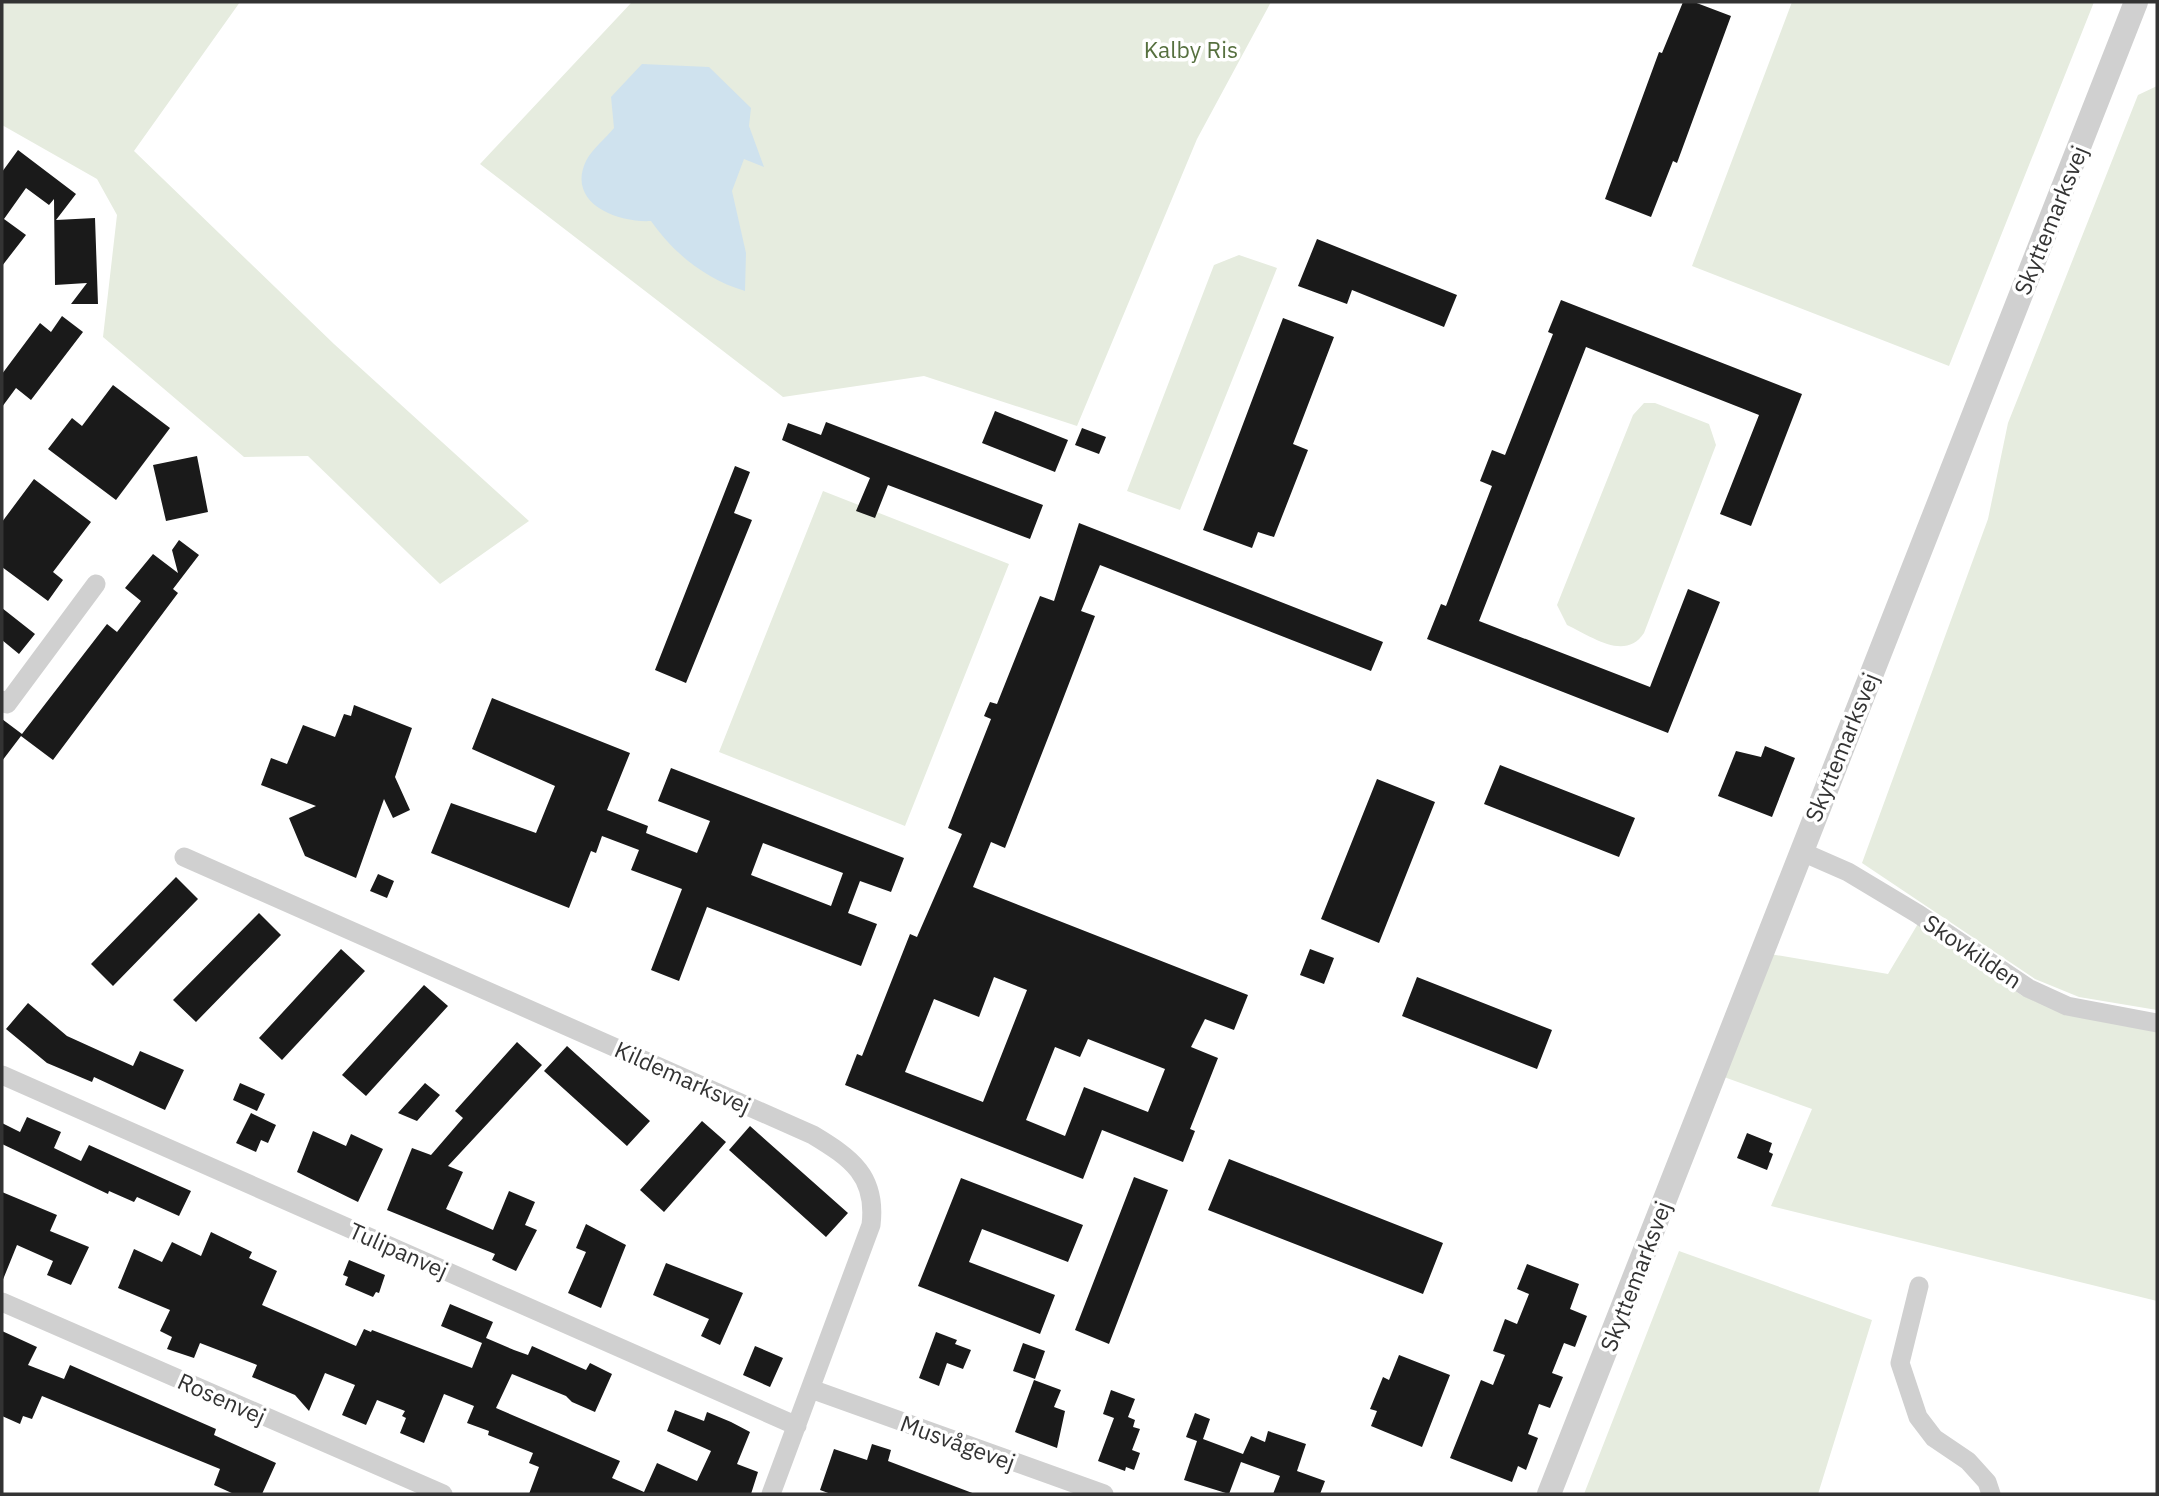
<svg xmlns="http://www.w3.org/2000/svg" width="2159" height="1496" font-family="'IBM Plex Sans',sans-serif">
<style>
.green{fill:#e6ecdf}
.water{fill:#cfe2ee}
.building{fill:#1a1a1a;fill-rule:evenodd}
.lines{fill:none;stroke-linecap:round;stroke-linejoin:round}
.minor{stroke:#d0d0d0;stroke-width:19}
.tertiary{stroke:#d0d0d0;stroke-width:24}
.labels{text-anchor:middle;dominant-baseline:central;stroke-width:7;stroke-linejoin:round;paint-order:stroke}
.park-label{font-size:23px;fill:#56703f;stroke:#fff}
.street-label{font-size:23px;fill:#333;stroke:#fff}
</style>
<rect width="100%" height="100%" fill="#fff"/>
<!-- green -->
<path class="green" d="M2,2H240L134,151L334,344L529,521L440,584L308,456L244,457L103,337L117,215L97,179L2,125Z
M632,2H1271L1197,139L1077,426L924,376L783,397L480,164Z
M1792,2H2094L1949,366L1692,266Z
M2157,86V1010L2079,997L2035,979L1862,863L1988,519L2008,423L2138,95Z
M1239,255L1277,268L1180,510L1127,491L1214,265Z
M1644,403H1655L1709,424L1716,445L1644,633C1625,662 1591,636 1567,625L1557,605L1633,415Z
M823,491L1009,564L905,826L719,752Z
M1919,922L2021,995L2066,1014L2157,1032V1301L1771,1206L1812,1109L1724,1077L1770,954L1888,974Z
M1679,1251L1872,1320L1818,1494H1584Z"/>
<!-- water -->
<path class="water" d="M642,64L709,67L751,108L749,126L764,167L744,159L732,191L746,253L745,291C707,280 673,253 651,221C617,223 566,203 586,161C592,149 606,138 614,128L611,97Z"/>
<!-- building -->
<path class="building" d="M1683,2H1694L1731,16L1677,163L1673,161L1651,217L1605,199L1659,52L1662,53Z
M18,150L76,194L56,220L95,218L98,304H71L87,283L55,285L54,199L49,205L26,188L4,219L26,235L2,266V172Z
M1317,239L1457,295L1444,327L1352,290L1347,304L1298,286Z
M1561,300L1802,394L1751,526L1720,514L1759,415L1586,347L1479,621L1650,687L1688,589L1720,602L1668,733L1427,639L1441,604L1446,606L1492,486L1480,481L1492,450L1505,455L1553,334L1548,332Z
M62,316L83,332L31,400L16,388L2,407V374L40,323L51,332Z
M1283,318L1334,337L1293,444L1308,450L1274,537L1258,532L1252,548L1203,530Z
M113,385L170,428L116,500L48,449L72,418L82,426Z
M995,411L1068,440L1055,472L982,443Z
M826,422L1043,505L1030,539L888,485L875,518L856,511L870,478L782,440L788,423L821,435Z
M1082,428L1106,437L1099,454L1075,445Z
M197,456L208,512L166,521L153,465Z
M735,466L750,472L734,513L752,520L686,683L655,670Z
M34,479L91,522L53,572L63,580L48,601L2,567V522Z
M1079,523L1383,642L1371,671L1100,565L1081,611L1095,616L1053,725L1005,848L991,842L973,887L1248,995L1234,1030L1205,1019L1191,1047L1218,1058L1190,1129L1195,1131L1183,1162L1102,1130L1083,1179L845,1085L857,1054L862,1056L910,934L917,937L962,834L948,828L991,719L984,716L990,702L997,704L1040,596L1054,601ZM994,977L1027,990L983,1102L905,1072L934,999L979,1017ZM1088,1039L1165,1069L1148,1112L1084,1087L1065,1136L1026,1120L1055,1047L1080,1057Z
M179,540L199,555L173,589L178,593L53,760L21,736L2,761V719L22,734L107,624L117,632L141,601L125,588L153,554L178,573L172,550Z
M2,608L35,634L19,654L2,640Z
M492,698L630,753L607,810L648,826L646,833L697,853L710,821L658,801L671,768L904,858L891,892L860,881L848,913L877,924L861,966L707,907L679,981L651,970L682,889L631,870L639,850L602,836L596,853L591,851L569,908L431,853L451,803L536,833L555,786L472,749ZM763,843L843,873L831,906L751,875Z
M354,705L412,728L395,777L410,810L393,818L384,799L356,878L305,856L289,818L316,806L261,785L271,758L287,764L303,725L335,737L344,714L351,716Z
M1765,746L1795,758L1772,817L1718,796L1736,751L1761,757Z
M1500,765L1635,818L1619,857L1484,804Z
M1377,779L1435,802L1379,943L1321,919Z
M378,874L394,881L387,898L370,891Z
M176,877L198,899L113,986L91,964Z
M259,913L281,935L196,1022L173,1000Z
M341,949L365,971L282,1060L259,1038Z
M1310,949L1334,958L1324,984L1300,975Z
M1417,977L1552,1030L1537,1069L1402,1016Z
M424,985L448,1006L366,1096L342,1075Z
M28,1003L67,1036L133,1066L140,1051L184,1070L165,1110L94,1077L92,1082L47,1063L6,1029Z
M517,1042L542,1065L448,1166L463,1172L446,1209L493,1230L509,1191L535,1202L525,1225L537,1230L516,1271L492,1260L495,1254L387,1210L412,1148L431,1155L463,1118L455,1111Z
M567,1046L650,1121L627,1146L544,1071Z
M240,1083L265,1094L257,1111L233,1100Z
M425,1083L440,1095L417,1121L398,1113Z
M251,1113L276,1125L268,1143L261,1140L256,1152L236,1143Z
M27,1117L61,1132L54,1148L81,1161L89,1145L191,1191L179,1216L137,1197L134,1202L109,1191L108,1194L2,1144V1123L20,1132Z
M702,1121L726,1142L664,1212L640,1190Z
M750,1126L848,1213L826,1237L729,1150Z
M313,1131L346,1146L351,1134L383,1149L358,1202L297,1172Z
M1747,1133L1772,1143L1769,1152L1773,1154L1767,1170L1737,1158Z
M1229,1159L1443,1243L1423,1294L1208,1210Z
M1134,1177L1168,1190L1109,1344L1075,1330Z
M961,1178L1083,1225L1068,1262L982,1229L969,1262L1055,1295L1040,1334L918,1286Z
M2,1192L57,1215L50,1231L89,1247L71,1285L47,1275L53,1261L17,1245L2,1282Z
M586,1224L626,1245L601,1308L568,1293L586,1252L576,1248Z
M211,1232L252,1252L249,1258L277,1271L262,1305L356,1346L364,1329L371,1332L372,1330L472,1368L482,1343L441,1326L450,1304L493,1322L486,1338L514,1350L528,1355L532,1346L586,1370L590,1363L612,1374L595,1412L572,1402L566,1396L512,1374L496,1408L620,1461L612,1478L644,1492L657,1463L697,1481L711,1451L667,1431L675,1410L704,1421L707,1412L731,1422L750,1432L737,1464L758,1472L751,1494H529L539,1467L529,1463L533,1453L488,1435L489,1431L467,1423L474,1406L444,1394L424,1443L400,1433L406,1418L402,1416L405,1411L377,1400L366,1425L342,1415L355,1385L325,1373L309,1411L295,1395L252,1377L257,1365L200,1343L194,1358L167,1349L172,1337L160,1331L170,1310L118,1288L134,1249L162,1262L172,1242L201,1256Z
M349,1260L385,1275L379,1293L376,1292L373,1297L345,1285L348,1277L343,1275Z
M666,1263L743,1293L720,1345L701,1336L709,1319L653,1295Z
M1527,1264L1579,1284L1570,1309L1587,1316L1575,1347L1564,1343L1552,1373L1563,1377L1550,1408L1539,1404L1528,1434L1538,1438L1526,1470L1518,1466L1512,1482L1450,1458L1481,1380L1493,1385L1505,1355L1493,1351L1505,1319L1517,1324L1529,1294L1517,1289Z
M2,1331L37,1347L28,1365L64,1379L70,1365L216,1429L214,1435L276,1463L262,1494H234L214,1485L220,1469L42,1396L32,1419L23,1416L20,1424L2,1416Z
M936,1332L957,1340L955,1344L971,1350L963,1369L947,1363L939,1386L919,1378Z
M1023,1343L1045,1351L1035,1379L1013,1371Z
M755,1346L783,1358L770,1387L743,1375Z
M1399,1355L1450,1375L1422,1447L1371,1426L1377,1411L1370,1409L1383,1377L1389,1380Z
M1034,1380L1061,1390L1054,1407L1065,1411L1057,1448L1015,1432Z
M1111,1390L1135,1399L1128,1417L1135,1420L1133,1427L1140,1429L1132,1450L1140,1453L1134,1470L1126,1467L1125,1471L1098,1461L1114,1418L1103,1414Z
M1195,1413L1210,1419L1203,1439L1243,1454L1251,1436L1265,1442L1268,1431L1306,1444L1297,1471L1325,1481L1320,1494H1273L1280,1476L1241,1462L1229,1494L1184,1480L1197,1441L1186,1437Z
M872,1444L891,1450L888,1461L975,1494H831L820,1490L834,1449L867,1460Z"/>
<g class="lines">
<!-- minor -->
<path class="minor" d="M2,700L7,704L96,584
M1800,851L1848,872L1918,914L2028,988L2067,1006L2157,1023
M184,857L813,1135C851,1158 877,1176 871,1225L771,1494
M2,1075L797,1426
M1919,1286L1900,1363L1918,1417L1934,1438L1968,1461L1987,1482L1991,1494
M2,1302L443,1494
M811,1389L1104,1494"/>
<!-- tertiary -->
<path class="tertiary" d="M1549,1494L2136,2"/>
</g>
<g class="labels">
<!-- park labels -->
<g class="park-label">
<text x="1191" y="49">Kalby Ris</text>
</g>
<!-- street labels -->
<g class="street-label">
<text transform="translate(2050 220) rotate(-68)">Skyttemarksvej</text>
<text transform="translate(1841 747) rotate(-68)">Skyttemarksvej</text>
<text transform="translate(1973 951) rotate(34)">Skovkilden</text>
<text transform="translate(683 1077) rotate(24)">Kildemarksvej</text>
<text transform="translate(399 1250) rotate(24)">Tulipanvej</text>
<text transform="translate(1635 1276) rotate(-69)">Skyttemarksvej</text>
<text transform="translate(222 1398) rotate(24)">Rosenvej</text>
<text transform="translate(958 1442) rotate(20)">Musvågevej</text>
</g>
</g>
<!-- border -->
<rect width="2159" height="1496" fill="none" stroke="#333333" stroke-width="7"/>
</svg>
